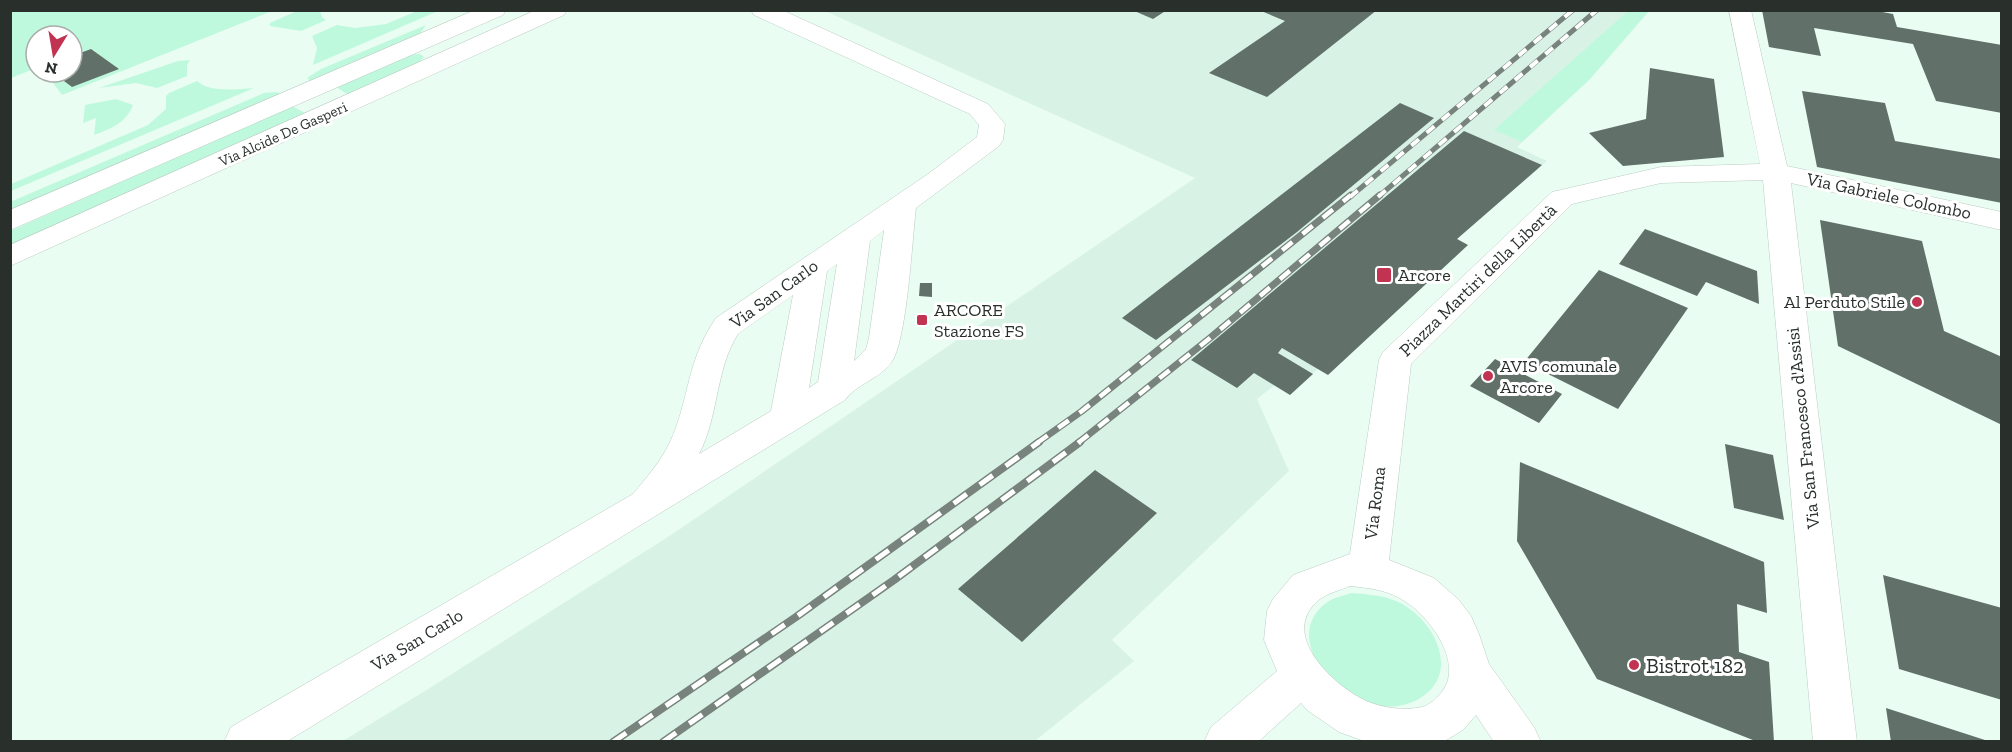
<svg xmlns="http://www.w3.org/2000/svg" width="2012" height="752" font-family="'Zilla Slab',serif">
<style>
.built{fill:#d8f3e5}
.green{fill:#bff9dd}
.building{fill:#617169}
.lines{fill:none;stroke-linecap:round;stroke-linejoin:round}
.minor-casing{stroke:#bbcdc3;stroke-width:1}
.minor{fill:#fff;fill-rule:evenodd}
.rail-far2-casing{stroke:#77837c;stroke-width:5}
.rail-far1-casing{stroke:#77837c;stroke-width:7}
.rail-casing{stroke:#77837c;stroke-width:8}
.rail-far2{stroke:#fff;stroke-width:4;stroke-dasharray:10;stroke-linecap:butt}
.rail-far1{stroke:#fff;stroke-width:4.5;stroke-dasharray:13;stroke-linecap:butt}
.rail{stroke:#fff;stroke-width:5;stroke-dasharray:16;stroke-linecap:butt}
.poi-dot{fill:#c23251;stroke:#fff;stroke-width:2}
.labels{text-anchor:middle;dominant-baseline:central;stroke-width:6;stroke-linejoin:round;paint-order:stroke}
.far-street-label{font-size:15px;fill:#29302c;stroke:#fff}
.street-label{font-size:18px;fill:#29302c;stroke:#fff}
.poi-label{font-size:18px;fill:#29302c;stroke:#fff;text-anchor:start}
.near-poi-label{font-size:21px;fill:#29302c;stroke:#fff;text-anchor:start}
</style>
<rect width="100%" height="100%" fill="#eafdf3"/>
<!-- built -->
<path class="built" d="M825,11H1649L1590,79L1517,147L1547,161L1457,239L1468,245L1328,375L1318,369L1290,395L1275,385L1257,399L1289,471L1112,640L1134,661L1035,741L341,742L428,689L674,533L1195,178Z"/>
<!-- green -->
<path class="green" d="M299,10L320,11L322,17L326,20L301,31L270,26V23Z
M11,11H272L62,95L45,72H72V36H36V68L11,78Z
M417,11H438L313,65L317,48L312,36L337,25L355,28L386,24Z
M1628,11H1649L1590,79L1522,142L1494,130Z
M426,25L417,38L312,83L307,78L321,69Z
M420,54L424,57L418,63L347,94L336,87L408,55Z
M190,60L187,65V76L157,88L136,83L99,88L178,61Z
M197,81C210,93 237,89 254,88L11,191V184L148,125L166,109V96L169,93Z
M277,92L281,95L11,213L10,202L264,93Z
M116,99L133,105C126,123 111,129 94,135L96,118L83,123L85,105Z
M292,106L305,113L11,246L10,231Z
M1351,593C1367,594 1381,595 1396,601C1434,617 1464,675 1417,700C1355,732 1270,639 1329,601C1335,597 1344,596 1351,593Z"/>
<!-- building -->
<path class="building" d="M1132,10H1167L1153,19Z
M1259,10H1377L1267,97L1209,73L1285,21Z
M1762,10H1872L1893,14L1897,27L2002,45V113L1936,101L1913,44L1814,28L1821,56L1769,47Z
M91,49L119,69L72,87L52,72H72V56Z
M1650,68L1714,79L1724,157L1623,166L1589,133L1646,119Z
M1802,91L1885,103L1895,141L2002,159V203L1817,167Z
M1400,103L1434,118L1297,232L1156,340L1122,318Z
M1464,131L1542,165L1457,239L1468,245L1328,375L1282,348L1278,353L1313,374L1290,395L1254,373L1237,388L1191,360Z
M1820,220L1922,241L1944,331L2002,357V425L1838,346Z
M1645,229L1757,271L1759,304L1706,282L1697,296L1619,264Z
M1599,270L1688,308L1618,409L1524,362Z
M920,283H932V297L919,296Z
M1495,359L1562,394L1539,423L1470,386Z
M1725,444L1773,455L1784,520L1734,508Z
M1520,462L1764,562L1767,613L1737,604L1739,652L1769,662L1774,742H1758L1597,679L1517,541Z
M1095,470L1157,513L1022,642L958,589Z
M1883,575L2002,608V700L1899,669Z
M1886,708L1988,741V742H1891Z"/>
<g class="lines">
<defs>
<path id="minor" d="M475,10H506L503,15L10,230V210Z
M536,10H567L564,15L10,266V245Z
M751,10H782L988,104L1005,124L1003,140L999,146L916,208C912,240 907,342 891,363C879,379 855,385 845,400L286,742H224L231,727L633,494C647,477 662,460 671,440C690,397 686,362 716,318L928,174L977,137L979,125L970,114L754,15ZM884,230L869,338L866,349L854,361L870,241ZM837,264L818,382L809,388L827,271ZM793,295L771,411L699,454C719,416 715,370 738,334Z
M1729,10H1751L1787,166L2002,212V230L1791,183L1857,742H1813L1763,180L1661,183L1572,204L1411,364L1389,560L1434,578L1458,599L1471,616L1479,634L1489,664L1534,727L1541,742H1494L1476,715L1463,730L1443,742H1367L1339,732L1307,710L1301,703L1258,742H1204L1211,727L1277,671L1264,640L1267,611L1273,599L1293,575L1350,554L1379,360L1383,352L1552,192L1661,167L1760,164ZM1350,586C1370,588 1389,590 1406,602C1431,618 1466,666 1440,694C1435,699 1430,705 1422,707C1404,711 1381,708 1364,700C1332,684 1277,633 1320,599C1328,593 1341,590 1350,586Z"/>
</defs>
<!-- minor casing -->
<use href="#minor" class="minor-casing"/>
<!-- minor -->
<use href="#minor" class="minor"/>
<defs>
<path id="rail-far2" d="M1350,197L1573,10
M1378,197L1597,10"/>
<path id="rail-far1" d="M1037,443L1082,411L1351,195
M1078,443L1210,338L1380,195"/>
<path id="rail" d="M613,742L796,617L1039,442
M663,742L894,580L1080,442"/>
</defs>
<!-- rail-far2 casing -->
<use href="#rail-far2" class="rail-far2-casing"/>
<!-- rail-far1 casing -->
<use href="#rail-far1" class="rail-far1-casing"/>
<!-- rail casing -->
<use href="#rail" class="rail-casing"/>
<!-- rail-far2 -->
<use href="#rail-far2" class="rail-far2"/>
<!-- rail-far1 -->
<use href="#rail-far1" class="rail-far1"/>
<!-- rail -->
<use href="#rail" class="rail"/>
</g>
<!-- markers -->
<g class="poi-dot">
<rect x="1376" y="267" width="16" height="16" rx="3"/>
<circle cx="1917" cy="302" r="6"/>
<rect x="916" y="314" width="12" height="12" rx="3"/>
<circle cx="1488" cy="376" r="6"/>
<circle cx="1634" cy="665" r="6"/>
</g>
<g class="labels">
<!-- far-street labels -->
<g class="far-street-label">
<text transform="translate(283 134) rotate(-24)">Via Alcide De Gasperi</text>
</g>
<!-- street labels -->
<g class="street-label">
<text transform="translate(1889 196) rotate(12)">Via Gabriele Colombo</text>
<text transform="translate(1478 280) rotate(-44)">Piazza Martiri della Libertà</text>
<text transform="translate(774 294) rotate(-36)">Via San Carlo</text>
<text transform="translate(1803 428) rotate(-96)">Via San Francesco d'Assisi</text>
<text transform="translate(1375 503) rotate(-83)">Via Roma</text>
<text transform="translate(417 640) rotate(-31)">Via San Carlo</text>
</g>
<!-- poi labels -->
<g class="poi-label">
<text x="1398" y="275">Arcore</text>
<text x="1905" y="302" text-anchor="end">Al Perduto Stile</text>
<text x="934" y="310">ARCORE<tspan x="934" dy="21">Stazione FS</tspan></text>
<text x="1500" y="366">AVIS comunale<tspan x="1500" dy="21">Arcore</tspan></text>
</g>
<!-- near-poi labels -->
<g class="near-poi-label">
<text x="1646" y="665">Bistrot 182</text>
</g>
</g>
<!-- border -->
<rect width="2012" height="752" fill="none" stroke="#29302c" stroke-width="24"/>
<!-- north arrow -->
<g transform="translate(54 54) rotate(191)"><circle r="28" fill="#ffffff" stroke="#a9acab" stroke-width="1.5"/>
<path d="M0-4.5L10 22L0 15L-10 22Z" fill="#c23251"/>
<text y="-9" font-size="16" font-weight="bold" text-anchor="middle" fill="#29302c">N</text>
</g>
</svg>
